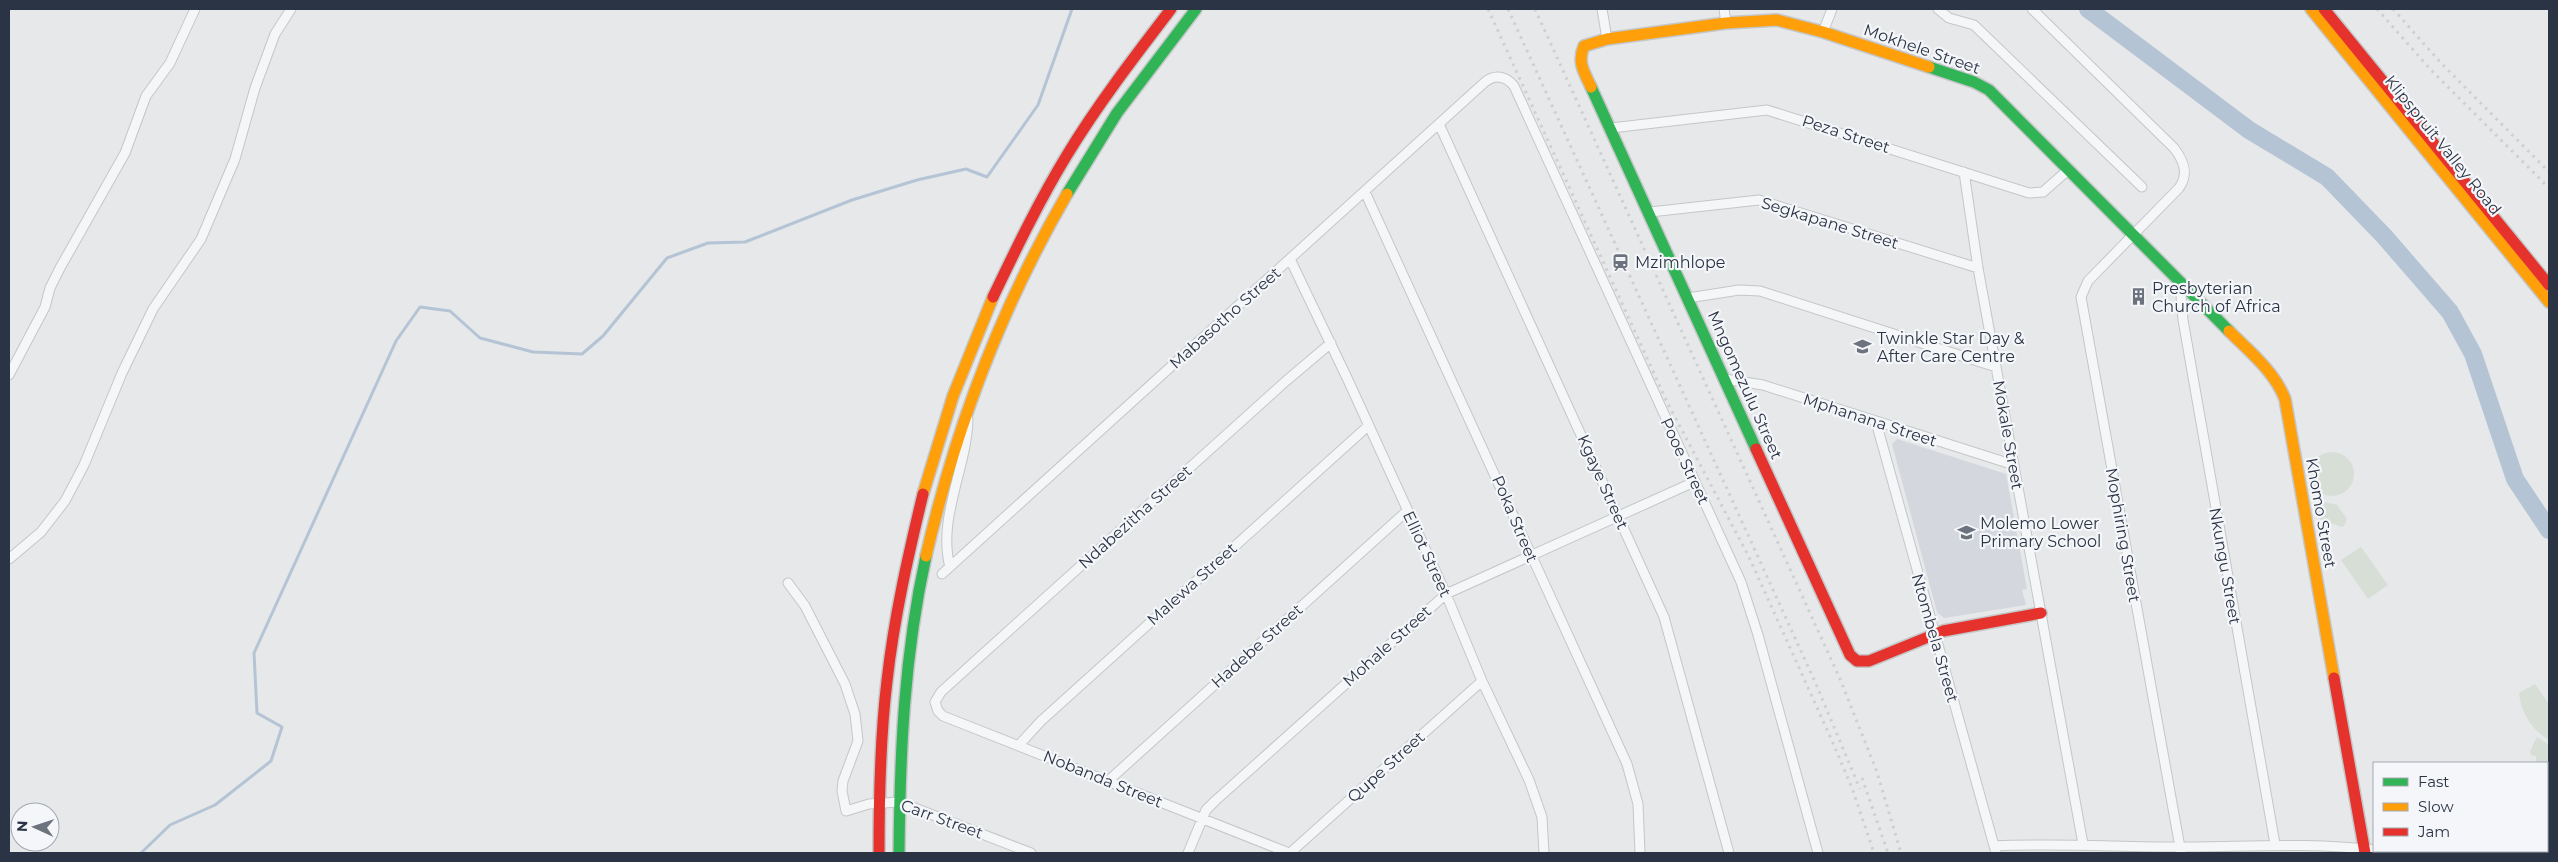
<svg xmlns="http://www.w3.org/2000/svg" width="2558" height="862" font-family="Montserrat,sans-serif">
<style>
.built{fill:#d4d7dd}
.green{fill:#d6ded6}
.lines{fill:none;stroke-linecap:round;stroke-linejoin:round}
.stream{stroke:#b4c4d5;stroke-width:3}
.river{stroke:#b4c4d5;stroke-width:18}
.street-casing{stroke:#c4c6c8;stroke-width:11}
.fast-casing{stroke:#c4c6c8;stroke-width:14}
.slow-casing{stroke:#c4c6c8;stroke-width:14}
.jam-casing{stroke:#c4c6c8;stroke-width:14}
.street{stroke:#f5f6f7;stroke-width:9}
.fast{stroke:#30b455;stroke-width:11}
.slow{stroke:#ff9f0a;stroke-width:11}
.jam{stroke:#e5322d;stroke-width:11}
.rail{stroke:#cecfd2;stroke-width:3;stroke-dasharray:2.5 5;stroke-linecap:butt}
.labels{text-anchor:middle;dominant-baseline:central;stroke-width:4.5;stroke-linejoin:round;paint-order:stroke}
.street-label{font-size:16px;fill:#2b3445;stroke:#f4f6f9}
.poi-label{font-size:16px;fill:#2b3445;stroke:#f4f6f9;text-anchor:start}
</style>
<rect width="100%" height="100%" fill="#e6e8ea"/>
<!-- built -->
<path class="built" d="M1897,439L2006,474L2027,589L2022,590L2026,605L1944,618L1937,612L1892,444Z"/>
<!-- green -->
<path class="green" d="M2310 474a22 22 0 1 1 44 0a22 22 0 1 1-44 0Z
M2325,502L2337,505L2347,519L2344,526C2339,528 2339,525 2333,524C2322,521 2315,520 2317,506Z
M2361,547L2388,585L2368,599L2341,560Z
M2535,684L2549,704V740C2532,730 2521,713 2519,693Z
M2537,737L2549,745V788L2547,787V763H2536V756L2531,755L2530,751Z"/>
<g class="lines">
<!-- stream -->
<path class="stream" d="M141,853L170,825L215,805L271,761L282,727L257,713L254,653L396,341L420,307L450,311L480,338L533,352L582,354L603,336L667,258L708,243L745,242L852,200L917,180L966,169L987,177L1038,105L1072,9"/>
<!-- river -->
<path class="river" d="M2088,9L2249,130L2327,177L2384,236L2450,312L2473,354L2515,479L2549,530"/>
<defs>
<path id="street" d="M1602,9L1607,39
M1724,9L1726,23
M1938,9L1949,18L1974,25L2142,187
M2032,9L2174,148C2184,161 2189,174 2179,188L2088,281L2081,297L2181,853
M1823,32L1832,9
M1439,124L1664,617L1729,853
M1611,128L1767,110L2029,193L2043,192L2068,170
M1964,172L1978,268L2083,844
M1365,192L1627,764L1638,804L1640,853
M1650,212L1759,200L1978,268
M1290,259L1348,380L1446,594L1482,681L1529,780L1542,817L1544,853
M2184,287L2181,296L2183,320L2275,844
M1688,298L1739,290L1760,291L1996,367
M9,375L45,307L50,288L60,268L125,153L146,96L170,63L195,9
M1725,379L1763,385L2014,465
M1876,422L1996,853
M9,559L41,532L65,501L84,465L122,373L153,309L201,239L235,159L255,88L275,34L291,9
M950,567C937,518 967,468 968,419
M942,574L1485,82C1495,74 1506,76 1514,86L1741,582L1758,635L1818,853
M788,583L805,606L845,684L855,714L858,741L843,781L842,791L846,811L869,804L899,802L1031,853
M1019,745L1041,721L1368,426
M1108,781L1407,511
M1994,846C2056,843 2118,847 2180,847C2245,847 2310,842 2374,850
M2384,851L2405,853
M1188,853L1206,810L1215,801L1446,594L1694,482
M1289,853L943,716L938,711L935,702L941,692L974,662L1286,381L1331,343
M1290,853L1482,681"/>
<path id="fast" d="M1929,67L1974,82L1989,90L2229,331
M1591,87L1756,449
M1067,194L1117,113L1196,9
M899,853C900,751 904,656 926,556"/>
<path id="slow" d="M2311,9L2549,302
M1591,87C1584,72 1577,62 1584,46L1607,39L1726,23L1777,20L1823,32L1929,67
M2229,331C2250,352 2274,371 2285,399L2334,678
M923,494L953,396L993,297
M926,556C955,430 1002,306 1067,194"/>
<path id="jam" d="M2324,9L2549,285
M993,297C1016,249 1039,201 1067,155C1098,104 1135,56 1171,9
M1756,449L1850,655L1857,661H1869L1943,631L2041,613
M2334,678L2365,853
M879,853C879,796 880,738 887,681C894,618 908,556 923,494"/>
</defs>
<!-- street casing -->
<use href="#street" class="street-casing"/>
<!-- fast casing -->
<use href="#fast" class="fast-casing"/>
<!-- slow casing -->
<use href="#slow" class="slow-casing"/>
<!-- jam casing -->
<use href="#jam" class="jam-casing"/>
<!-- street -->
<use href="#street" class="street"/>
<!-- fast -->
<use href="#fast" class="fast"/>
<!-- slow -->
<use href="#slow" class="slow"/>
<!-- jam -->
<use href="#jam" class="jam"/>
<!-- rail -->
<path class="rail" d="M1488,9L1667,402L1749,557L1833,743L1852,788L1874,853
M1508,9L1816,684L1860,789
M1535,9L1840,679L1877,772L1901,853
M2377,9L2431,70L2549,188
M2393,9L2441,63L2549,172
M1862,778L1888,853"/>
</g>
<!-- icons -->
<defs>
<symbol id="station-bare" viewBox="-9 -9 18 18"><path d="M-3-6H3Q5-6 5-4V2Q5 4 3 4L4.5 6H3L1.5 4h-3L-3 6H-4.5L-3 4Q-5 4-5 2V-4Q-5-6-3-6ZM-3.5-4v3h7v-3ZM-3.5 1v1.5H-2V1ZM2 1v1.5H3.5V1Z" fill="#6c737f" stroke="#f4f6f9" stroke-width="2.5" paint-order="stroke"/></symbol>
<symbol id="building-bare" viewBox="-9 -9 18 18"><path d="M-4-6H4V6H1V3H-1V6H-4ZM-2.5-4.3h1.7v1.8h-1.7ZM.8-4.3h1.7v1.8H.8ZM-2.5-1h1.7V.8h-1.7ZM.8-1h1.7V.8H.8Z" fill="#6c737f" stroke="#f4f6f9" stroke-width="2.5" paint-order="stroke"/></symbol>
<symbol id="school-bare" viewBox="-9 -9 18 18"><path d="M0-5L7-2L0 1L-7-2ZM-4 1L0 2.5L4 1V4Q0 6-4 4Z" fill="#6c737f" stroke="#f4f6f9" stroke-width="2.5" paint-order="stroke"/></symbol>
</defs>
<g fill-rule="evenodd">
<use href="#station-bare" x="1608" y="250" width="25" height="25"/>
<use href="#building-bare" x="2126" y="284" width="25" height="25"/>
<use href="#school-bare" x="1850" y="334" width="25" height="25"/>
<use href="#school-bare" x="1954" y="520" width="25" height="25"/>
</g>
<g class="labels">
<!-- street labels -->
<g class="street-label">
<text transform="translate(1922 49) rotate(19)">Mokhele Street</text>
<text transform="translate(1846 134) rotate(18)">Peza Street</text>
<text transform="translate(2443 145) rotate(51)">Klipspruit Valley Road</text>
<text transform="translate(1830 223) rotate(17)">Segkapane Street</text>
<text transform="translate(1225 318) rotate(-42)">Mabasotho Street</text>
<text transform="translate(1745 385) rotate(66)">Mngomezulu Street</text>
<text transform="translate(1870 420) rotate(18)">Mphanana Street</text>
<text transform="translate(2008 435) rotate(80)">Mokale Street</text>
<text transform="translate(1685 461) rotate(65)">Pooe Street</text>
<text transform="translate(1603 482) rotate(66)">Kgaye Street</text>
<text transform="translate(2321 513) rotate(80)">Khomo Street</text>
<text transform="translate(1135 517) rotate(-42)">Ndabezitha Street</text>
<text transform="translate(1515 519) rotate(67)">Poka Street</text>
<text transform="translate(2123 535) rotate(80)">Mophiring Street</text>
<text transform="translate(1427 554) rotate(65)">Elliot Street</text>
<text transform="translate(2225 566) rotate(80)">Nkungu Street</text>
<text transform="translate(1192 584) rotate(-42)">Malewa Street</text>
<text transform="translate(1935 638) rotate(74)">Ntombela Street</text>
<text transform="translate(1257 646) rotate(-42)">Hadebe Street</text>
<text transform="translate(1387 646) rotate(-42)">Mohale Street</text>
<text transform="translate(1386 767) rotate(-42)">Qupe Street</text>
<text transform="translate(1103 779) rotate(22)">Nobanda Street</text>
<text transform="translate(942 819) rotate(20)">Carr Street</text>
</g>
<!-- poi labels -->
<g class="poi-label">
<text x="1635" y="262">Mzimhlope</text>
<text x="2152" y="288">Presbyterian<tspan x="2152" dy="18">Church of Africa</tspan></text>
<text x="1877" y="338">Twinkle Star Day &amp;<tspan x="1877" dy="18">After Care Centre</tspan></text>
<text x="1980" y="523">Molemo Lower<tspan x="1980" dy="18">Primary School</tspan></text>
</g>
</g>
<!-- border -->
<rect width="2558" height="862" fill="none" stroke="#2b3445" stroke-width="20"/>
<!-- legend -->
<rect x="2373" y="762" width="175" height="90" fill="#f4f6f9" stroke="#a4a8b1"/>
<rect x="2383" y="778" width="25" height="8" fill="#30b455" stroke="#a4a8b1"/>
<text x="2418" y="787" font-size="15" fill="#2b3445">Fast</text>
<rect x="2383" y="803" width="25" height="8" fill="#ff9f0a" stroke="#a4a8b1"/>
<text x="2418" y="812" font-size="15" fill="#2b3445">Slow</text>
<rect x="2383" y="828" width="25" height="8" fill="#e5322d" stroke="#a4a8b1"/>
<text x="2418" y="837" font-size="15" fill="#2b3445">Jam</text>
<!-- north arrow -->
<g transform="translate(35 827) rotate(273)"><circle r="24" fill="#f4f6f9" stroke="#a4a8b1"/>
<path d="M0-4L9 19L0 12L-9 19Z" fill="#6c737f"/>
<text y="-8" font-size="14" font-weight="bold" text-anchor="middle" fill="#2b3445">N</text>
</g>
</svg>
